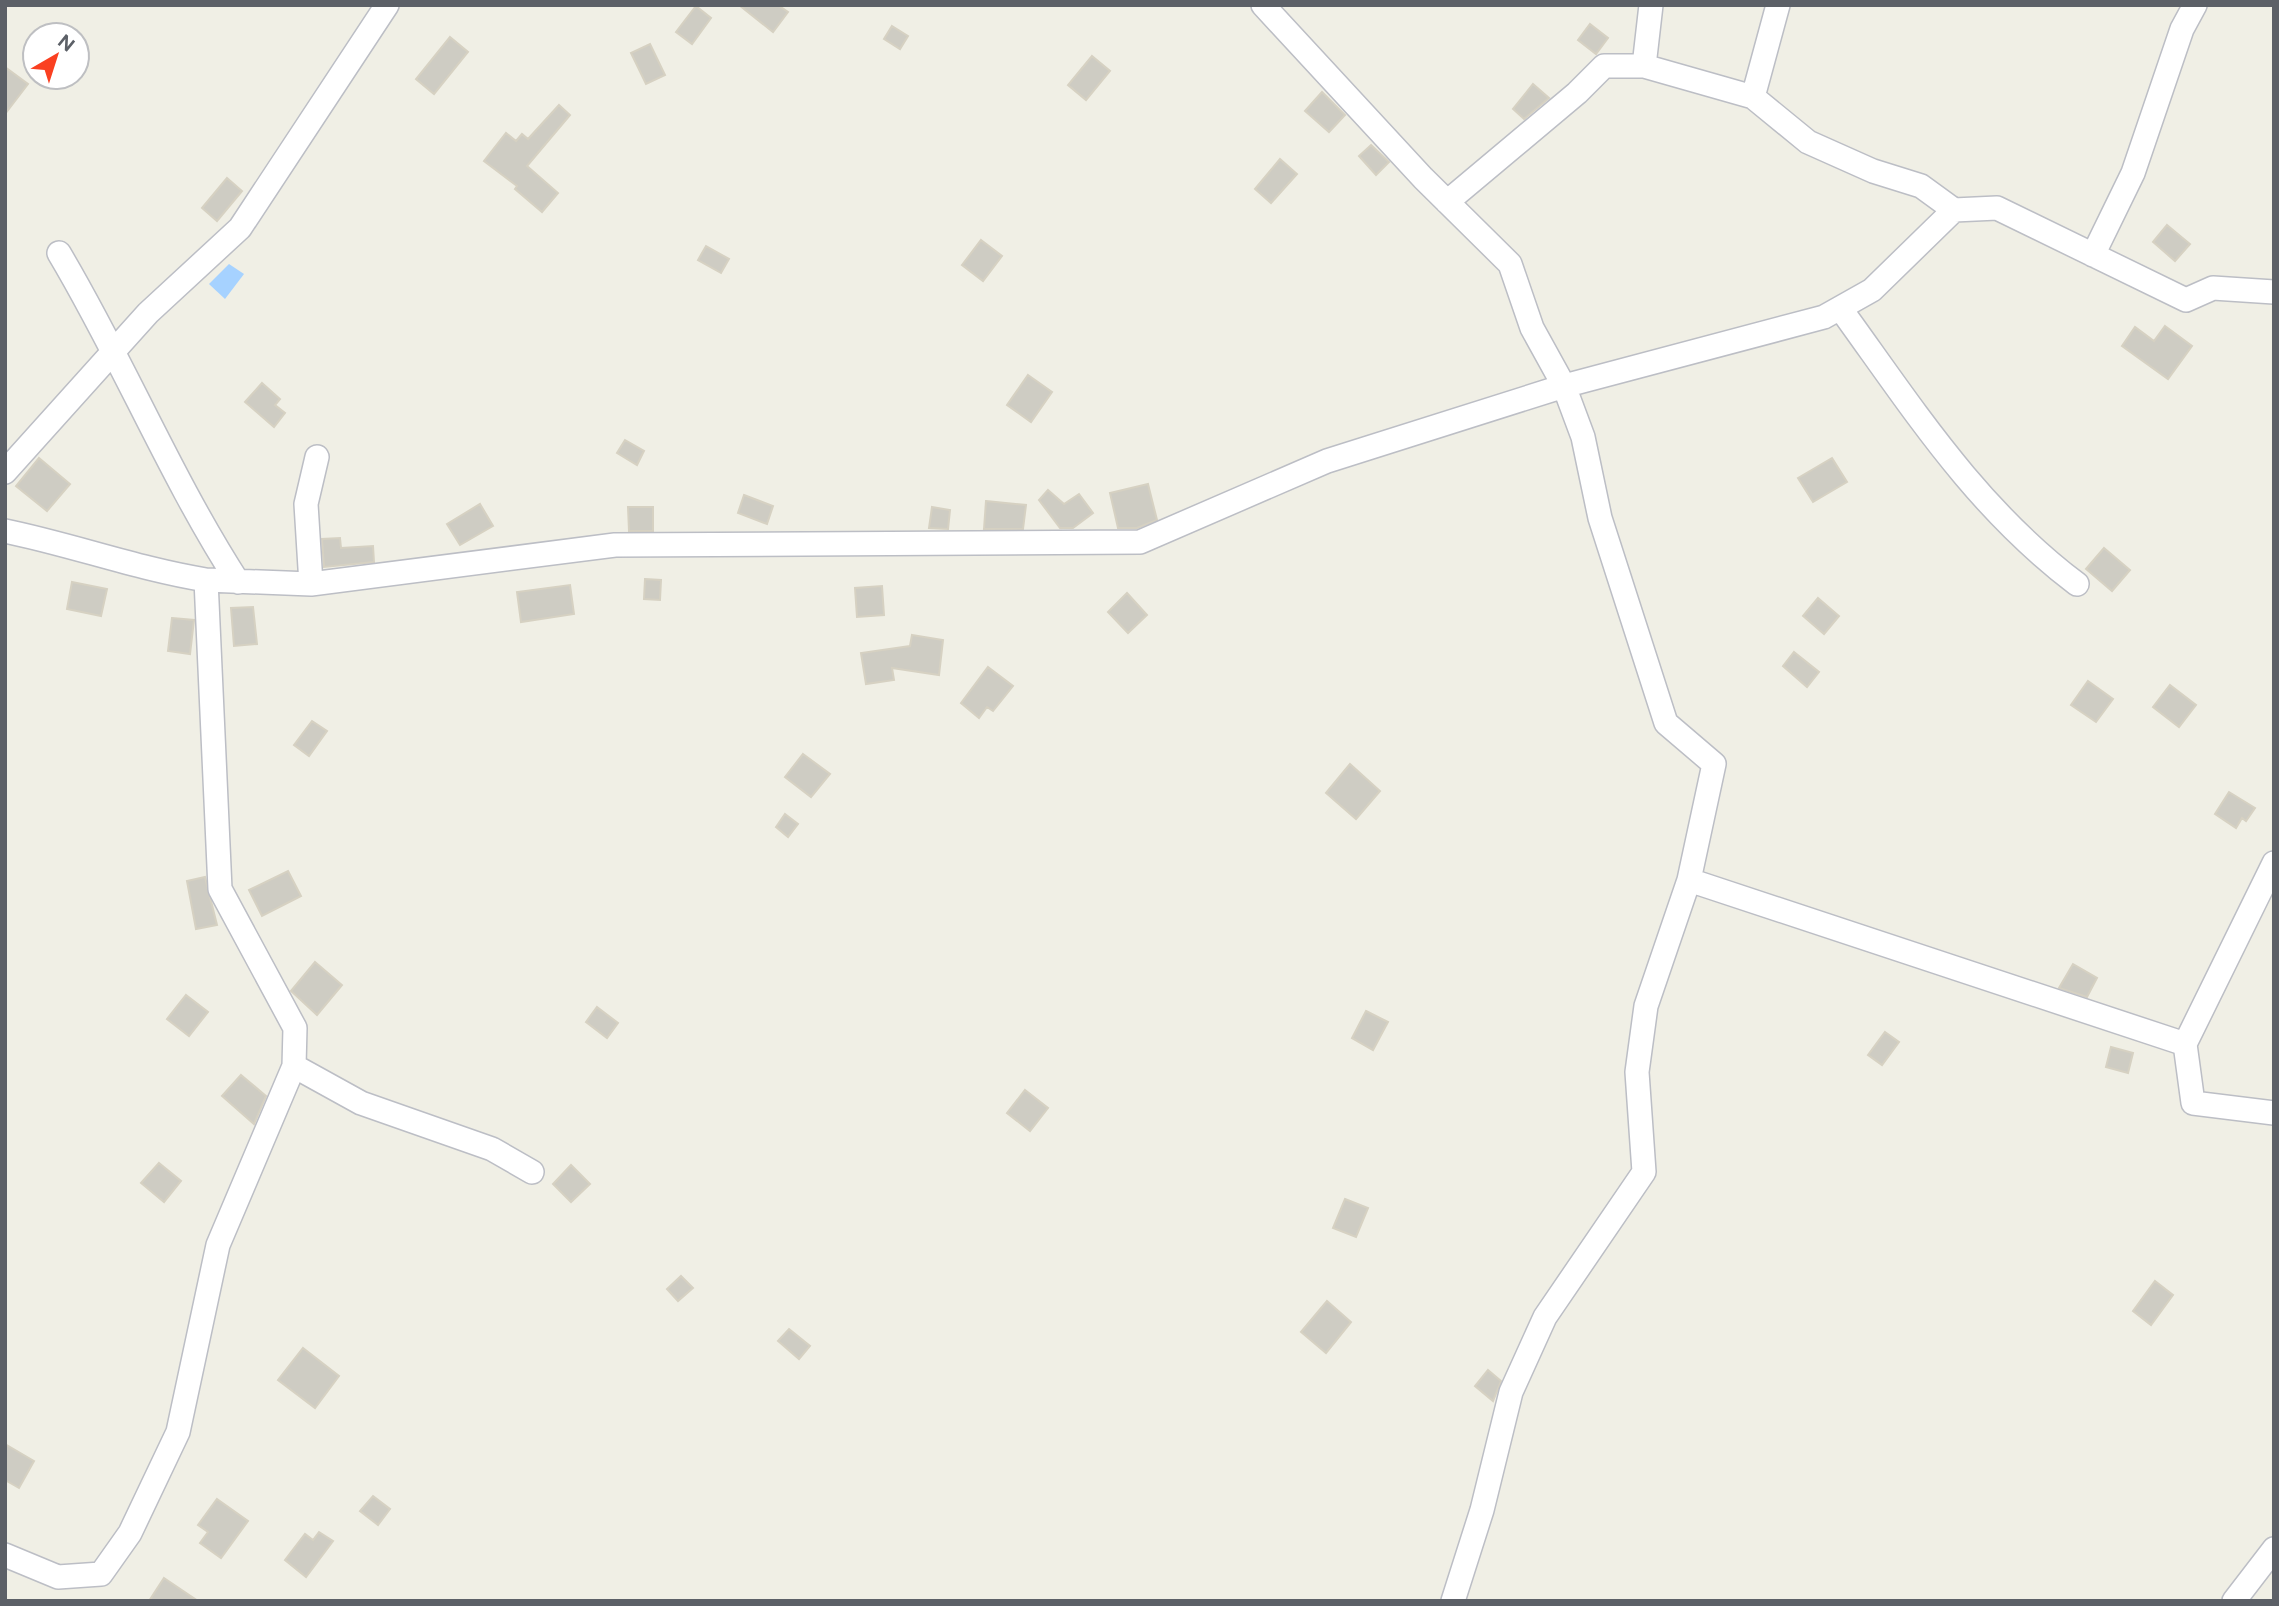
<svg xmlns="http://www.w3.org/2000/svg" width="2279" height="1606" font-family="Figtree,sans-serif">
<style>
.water{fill:#a6d2ff}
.building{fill:#ceccc3;stroke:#d6d1c2;stroke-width:2}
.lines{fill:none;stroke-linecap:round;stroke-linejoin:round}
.minor-casing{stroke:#bcbec5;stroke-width:26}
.minor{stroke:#fff;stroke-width:23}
</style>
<rect width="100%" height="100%" fill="#f0efe5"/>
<!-- water -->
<path class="water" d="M229,264L244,274L225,299L209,284Z"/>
<!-- building -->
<path class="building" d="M739,5H778L788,12L773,32Z
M696,6L711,18L692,44L676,32Z
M1590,24L1608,38L1596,54L1578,40Z
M892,26L908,36L900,49L884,39Z
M450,37L468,52L434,94L416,79Z
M650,44L665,75L646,84L631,53Z
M1092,56L1110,71L1086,100L1068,85Z
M5,67L28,84L5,114Z
M1533,84L1549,98L1524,119L1513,109Z
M1322,92L1345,115L1329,132L1305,111Z
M559,105L570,115L527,166L558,193L542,212L515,189L517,186L484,161L506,133L516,141L522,134L528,139Z
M1371,145L1389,162L1376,175L1359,156Z
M1280,159L1297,174L1271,203L1255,189Z
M227,178L242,191L217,221L202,208Z
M2167,225L2190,244L2175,261L2153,242Z
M981,240L1002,256L983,281L962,265Z
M706,246L729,259L721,273L698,260Z
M2165,326L2192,346L2168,379L2122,346L2135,327L2154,341Z
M1028,375L1052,392L1031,422L1007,405Z
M262,383L280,399L275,405L285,413L274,427L245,402Z
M625,440L644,451L637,465L617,453Z
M39,458L70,484L47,511L16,486Z
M1832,458L1847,482L1813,502L1798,478Z
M1148,484L1157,520L1137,528H1118L1110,493Z
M1048,490L1064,504L1079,494L1093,513L1073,528H1060L1039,500Z
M744,495L773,506L767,524L738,513Z
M986,501L1026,505L1023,529H984Z
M480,504L493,526L460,545L447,524Z
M628,507H653V531H629Z
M932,507L950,510L948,529L929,528Z
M340,538L341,548L373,546L374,562L324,567L322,539Z
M2104,548L2130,570L2112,591L2086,569Z
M645,579L661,580L660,600L644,599Z
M72,582L107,589L101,616L67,609Z
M570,585L574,614L521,622L517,592Z
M882,586L884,615L857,617L855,588Z
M1127,593L1147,615L1128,633L1108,612Z
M1818,598L1839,616L1824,634L1803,616Z
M253,607L257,644L234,646L231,608Z
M172,618L194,620L190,654L168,651Z
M912,635L943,640L939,675L892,668L894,680L866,684L861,653L910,646Z
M1794,652L1819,672L1807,687L1783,666Z
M988,667L1013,686L993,711L987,707L979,718L961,703Z
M2088,681L2113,699L2096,722L2071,705Z
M2170,685L2196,705L2179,727L2153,707Z
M312,721L327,731L309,756L294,745Z
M803,754L830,774L811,797L785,777Z
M1350,764L1380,791L1356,819L1326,793Z
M2229,792L2255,808L2246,821L2242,818L2236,828L2215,814Z
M785,814L798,824L788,837L776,827Z
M288,871L301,896L262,916L249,890Z
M205,877L217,925L196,929L187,881Z
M315,962L342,985L317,1015L291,991Z
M2073,964L2097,978L2087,997L2059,988Z
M186,995L208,1012L189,1036L167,1019Z
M597,1007L618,1023L607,1038L586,1022Z
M1366,1011L1388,1022L1373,1050L1352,1038Z
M1885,1032L1899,1042L1882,1065L1868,1055Z
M2111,1047L2133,1053L2128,1073L2106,1067Z
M241,1075L266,1096L254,1124L222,1096Z
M1025,1090L1048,1108L1030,1131L1007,1113Z
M159,1163L181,1181L164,1202L141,1183Z
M571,1165L590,1184L571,1202L553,1184Z
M1345,1199L1368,1208L1356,1237L1333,1228Z
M681,1276L693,1288L678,1301L667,1289Z
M2155,1281L2173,1295L2151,1325L2133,1311Z
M1327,1301L1351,1322L1326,1353L1301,1332Z
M789,1329L810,1346L799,1359L778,1341Z
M303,1348L339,1376L315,1408L278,1380Z
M1488,1370L1501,1381L1493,1401L1475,1386Z
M5,1444L34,1461L19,1488L5,1480Z
M373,1496L390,1509L378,1525L360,1511Z
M217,1499L248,1521L221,1558L200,1543L208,1532L198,1525Z
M319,1532L333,1541L306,1577L285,1560L305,1534L313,1540Z
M164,1578L198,1601H149Z"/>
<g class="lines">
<defs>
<path id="minor" d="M1263,5L1423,178L1510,264L1532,328L1564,386L1583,437L1600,518L1666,723L1714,764L1689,880L1646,1006L1637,1072L1644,1172L1545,1317L1511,1392L1482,1510L1453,1601
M1644,66L1651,5
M1753,97L1778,5
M1447,202L1577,93L1604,66H1644L1753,97L1808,142L1873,171L1921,186L1954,210
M59,253C123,360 170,477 238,582
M2093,255L2133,173L2182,29L2195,5
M1840,308C1914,410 1975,507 2077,584
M5,472L148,313L240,228L387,5
M5,531C73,545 138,569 206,580
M311,584L306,504L317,457
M1689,880L2185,1044L2193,1103L2274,1113
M2185,1044L2274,863
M294,1066L361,1103L492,1149L532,1172
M5,1555L58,1577L101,1574L130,1533L178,1432L218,1245L294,1066L295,1028L220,889L206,580L311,584L615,545L1140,542L1327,461L1564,386L1824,317L1872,290L1954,210L1997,208L2186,300L2213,288L2274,292
M2234,1601L2274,1549"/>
</defs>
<!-- minor casing -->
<use href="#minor" class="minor-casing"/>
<!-- minor -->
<use href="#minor" class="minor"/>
</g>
<!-- border -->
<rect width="2279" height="1606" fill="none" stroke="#5c6067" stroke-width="14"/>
<!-- north arrow -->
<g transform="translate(56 56) rotate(39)"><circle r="33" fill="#ffffff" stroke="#bebfc2" stroke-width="2"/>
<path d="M0-5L12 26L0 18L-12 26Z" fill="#fa4021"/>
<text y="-10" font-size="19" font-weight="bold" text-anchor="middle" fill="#5c6067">N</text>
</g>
</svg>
